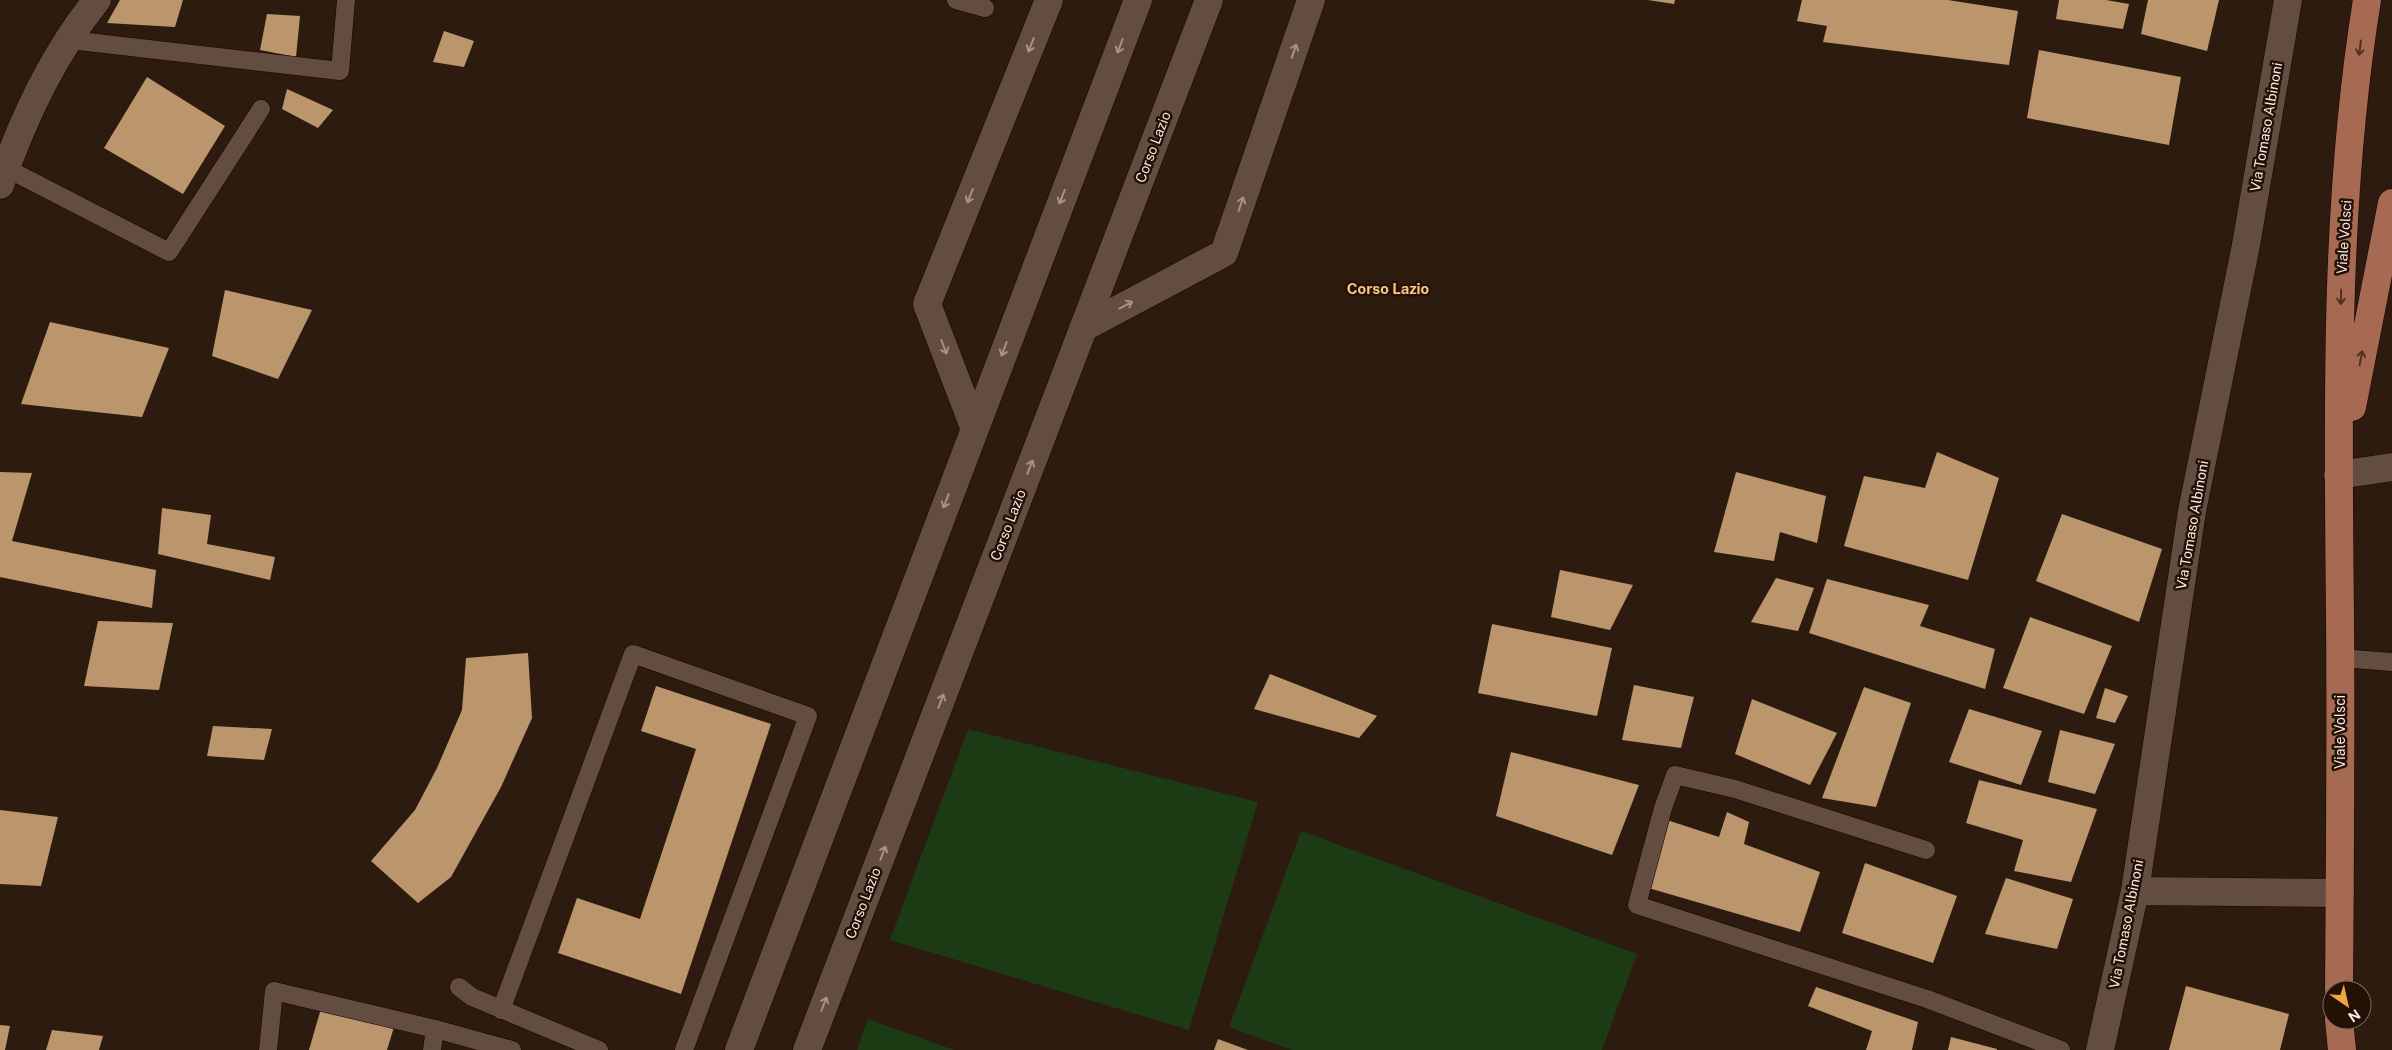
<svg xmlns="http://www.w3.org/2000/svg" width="2392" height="1050" font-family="'Public Sans',sans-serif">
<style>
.green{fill:#1c3a14}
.building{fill:#bb966c}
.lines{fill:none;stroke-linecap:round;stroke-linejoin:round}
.lane-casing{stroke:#150500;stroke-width:19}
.street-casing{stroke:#150500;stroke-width:29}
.primary-casing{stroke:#150500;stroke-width:29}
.lane{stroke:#634c40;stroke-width:18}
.street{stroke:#634c40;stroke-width:28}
.primary{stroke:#a66951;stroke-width:28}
.oneway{stroke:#a69389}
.oneway2{stroke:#523020}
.labels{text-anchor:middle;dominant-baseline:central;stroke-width:5;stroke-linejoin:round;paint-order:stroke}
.street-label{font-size:14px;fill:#f9eae3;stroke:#241106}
.neighbourhood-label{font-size:15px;font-weight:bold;fill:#f8c585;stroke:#241106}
</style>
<rect width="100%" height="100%" fill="#2e1b0f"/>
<!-- green -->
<path class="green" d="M968,729L1258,802L1189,1030L890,940Z
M1301,831L1637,954L1602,1050H1292L1229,1027Z
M868,1019L954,1050H857Z"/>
<!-- building -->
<path class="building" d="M120,0H183L175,27L107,23Z
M1648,0H1675L1674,4Z
M1802,0H1948L2018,11L2009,65L1823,42L1827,26L1797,21Z
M2059,0H2106L2129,4L2123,29L2056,19Z
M2148,0H2219L2207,51L2141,34Z
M267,14L300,16L296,57L260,50Z
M444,31L474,41L464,67L433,62Z
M2039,50L2181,77L2169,145L2027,118Z
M147,77L225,126L183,194L104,148Z
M287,89L333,110L318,128L282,109Z
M225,290L312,310L278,379L212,356Z
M50,322L169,348L142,417L21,404Z
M1937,452L1999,478L1968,580L1844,546L1864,476L1925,488Z
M0,472L32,473L12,541L156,570L152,608L0,577Z
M1736,472L1826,496L1817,543L1780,532L1774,561L1714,552Z
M162,508L211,515L207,544L275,557L270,580L158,554Z
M2062,514L2162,549L2139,622L2036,581Z
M1560,570L1633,585L1610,630L1551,617Z
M1776,578L1814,588L1798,631L1751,622Z
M1827,579L1929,605L1920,626L1995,649L1985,689L1809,633Z
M2030,617L2112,646L2084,714L2003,688Z
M98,621L173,623L159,690L84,686Z
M1492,624L1612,648L1597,716L1478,693Z
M528,653L532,718L501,787L451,877L418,903L371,861L415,810L437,768L462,710L466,658Z
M1270,674L1377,716L1359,738L1254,709Z
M1634,685L1694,697L1681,748L1622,740Z
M656,686L771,724L681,994L558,953L577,898L640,919L696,749L641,731Z
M1864,687L1911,703L1876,807L1822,798Z
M2105,688L2128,696L2115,723L2096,718Z
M1752,699L1837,733L1810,785L1735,754Z
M1969,709L2042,731L2021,785L1949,762Z
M213,726L272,729L264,760L207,756Z
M2060,730L2115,744L2095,794L2048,782Z
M1511,752L1639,785L1612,855L1496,816Z
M1979,780L2097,809L2071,882L2014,871L2023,840L1966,823Z
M0,810L58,817L41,886L0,884Z
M1727,812L1749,822L1744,844L1820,872L1800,932L1645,887L1667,820L1719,837Z
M1865,863L1957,896L1933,963L1842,933Z
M2006,878L2073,899L2057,949L1985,934Z
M2186,986L2289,1014L2280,1050H2169Z
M1816,987L1918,1022L1912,1050H1866L1872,1031L1808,1006Z
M322,1005L394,1027L387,1050H309Z
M0,1025L10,1026L5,1050H0Z
M52,1030L103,1036L99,1050H46Z
M1951,1037L1997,1049V1050H1948Z
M1218,1039L1248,1050H1214Z"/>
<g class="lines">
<defs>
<path id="lane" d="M956,0L985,8
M70,40L340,71L346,0
M6,168L169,252L261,109
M2340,658L2392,662
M1926,850L1735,789L1675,775L1663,808L1637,905L1927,999L2061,1050
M459,987L472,997L599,1050
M501,1010L633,654L808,716L684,1050
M435,1029L512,1050
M268,1050L274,991L435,1029L432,1050"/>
<path id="street" d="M0,185C22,121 54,53 97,0
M1083,328L1224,253L1311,0
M974,427L927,304L1049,0
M2338,475L2392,467
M2135,891L2340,893
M739,1050L1138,0
M807,1050L1209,0
M2100,1050L2135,891L2192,511L2246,245L2288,0"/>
<path id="primary" d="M2352,407L2392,203
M2339,990C2340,865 2341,741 2340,616C2338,411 2334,203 2367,0
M2339,1020L2342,1050"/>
</defs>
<!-- lane casing -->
<use href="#lane" class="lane-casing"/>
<!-- street casing -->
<use href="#street" class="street-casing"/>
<!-- primary casing -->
<use href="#primary" class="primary-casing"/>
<!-- lane -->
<use href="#lane" class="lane"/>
<!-- street -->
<use href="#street" class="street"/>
<!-- primary -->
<use href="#primary" class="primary"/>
</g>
<!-- one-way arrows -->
<defs><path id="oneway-shaft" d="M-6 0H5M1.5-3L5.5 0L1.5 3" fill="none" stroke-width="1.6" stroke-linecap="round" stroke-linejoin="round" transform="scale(1.25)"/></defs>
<g class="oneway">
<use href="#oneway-shaft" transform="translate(1031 45) rotate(112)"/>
<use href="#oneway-shaft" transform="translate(1120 46) rotate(111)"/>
<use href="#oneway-shaft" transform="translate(1294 51) rotate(-71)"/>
<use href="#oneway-shaft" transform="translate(970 196) rotate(112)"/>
<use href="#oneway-shaft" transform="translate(1062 197) rotate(111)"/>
<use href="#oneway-shaft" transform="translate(1241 204) rotate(-71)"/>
<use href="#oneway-shaft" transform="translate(1126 305) rotate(-28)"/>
<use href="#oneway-shaft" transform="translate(944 347) rotate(69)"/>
<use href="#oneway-shaft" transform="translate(1004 349) rotate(111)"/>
<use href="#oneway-shaft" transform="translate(1030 467) rotate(-69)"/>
<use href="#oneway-shaft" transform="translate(946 501) rotate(111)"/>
<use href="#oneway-shaft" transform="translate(941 701) rotate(-69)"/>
<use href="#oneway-shaft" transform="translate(883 853) rotate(-69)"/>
<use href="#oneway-shaft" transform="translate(824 1004) rotate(-69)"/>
</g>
<g class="oneway2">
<use href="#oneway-shaft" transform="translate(2360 48) rotate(97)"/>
<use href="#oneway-shaft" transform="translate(2341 297) rotate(91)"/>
<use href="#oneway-shaft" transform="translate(2361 358) rotate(-79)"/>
</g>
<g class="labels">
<!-- street labels -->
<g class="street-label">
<text transform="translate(2266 127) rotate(-80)">Via Tomaso Albinoni</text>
<text transform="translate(1153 147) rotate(-69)">Corso Lazio</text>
<text transform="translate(2344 237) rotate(-86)">Viale Volsci</text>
<text transform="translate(1008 525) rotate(-69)">Corso Lazio</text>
<text transform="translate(2192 525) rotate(-80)">Via Tomaso Albinoni</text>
<text transform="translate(2340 732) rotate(-90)">Viale Volsci</text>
<text transform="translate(863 903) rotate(-69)">Corso Lazio</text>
<text transform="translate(2126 924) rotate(-79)">Via Tomaso Albinoni</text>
</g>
<!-- neighbourhood labels -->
<g class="neighbourhood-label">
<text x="1388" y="288">Corso Lazio</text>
</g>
</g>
<!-- north arrow -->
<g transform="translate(2347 1005) rotate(146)"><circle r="24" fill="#241106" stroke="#79685e"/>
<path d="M0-4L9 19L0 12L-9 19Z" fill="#efa73d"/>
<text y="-8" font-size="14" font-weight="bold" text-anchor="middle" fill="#f9eae3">N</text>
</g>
</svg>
